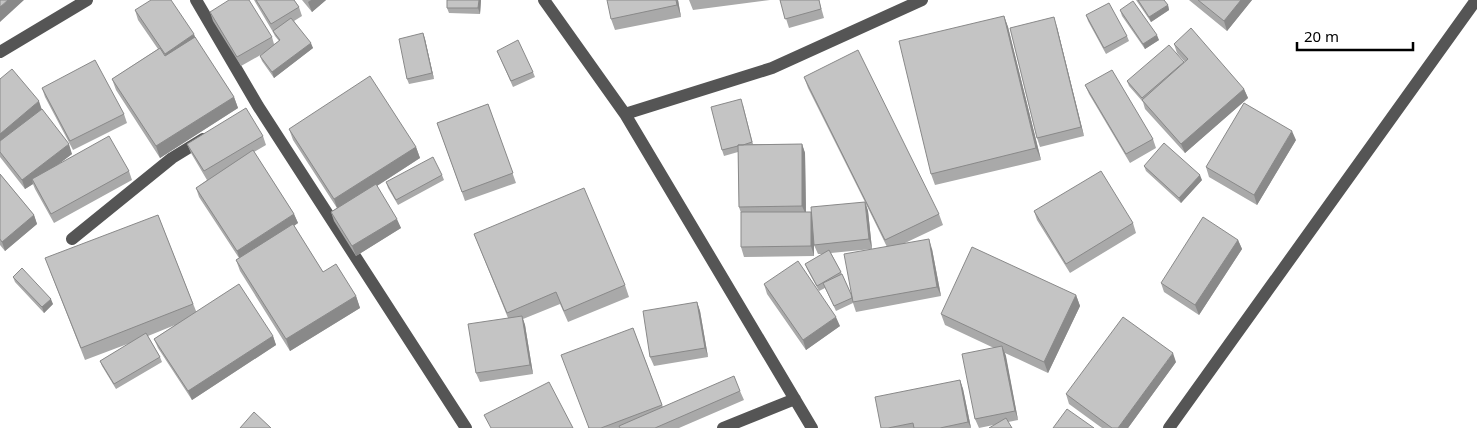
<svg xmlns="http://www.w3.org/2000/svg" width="1477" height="428" font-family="'Noto Sans',sans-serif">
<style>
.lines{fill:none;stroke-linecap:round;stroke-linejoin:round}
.minor{stroke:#555;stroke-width:12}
.wall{fill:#a9a9a9;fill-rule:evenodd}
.shaded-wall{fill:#898989}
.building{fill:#c4c4c4;stroke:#898989}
</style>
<rect width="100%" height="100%" fill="#fff"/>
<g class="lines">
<!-- minor -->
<path class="minor" d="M196,0L258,106L466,428
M544,0L625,114L812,428
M0,52L87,0
M625,114L772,68L922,0
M72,239L172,158L203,139
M723,428L795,399
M1169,428L1476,0"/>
</g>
<!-- wall -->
<path class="wall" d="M254,0H294L299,7L302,16L294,21L313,48L274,78L262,61L260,56L264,53L241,66L213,21L210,12L272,37L274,44L279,41L275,36L273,32Z
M302,0H326L312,12Z
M481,0L480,14L449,13L447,8Z
M678,0L681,17L615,30L611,19Z
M689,0H770L693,10Z
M780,0H819L824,18L789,28Z
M1136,0H1164L1168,5L1169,10L1151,22Z
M1189,0H1252L1227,31Z
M135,10L196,40L234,97L238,108L160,158L116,90L112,79L158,49L138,20Z
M1120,10L1159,40L1145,49L1122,16Z
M1086,15L1127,36L1129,41L1106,54L1088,21Z
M1004,16L1008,27L1041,160L935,185L931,174Z
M1057,27L1084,136L1040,147L1037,138Z
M423,33L425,39L434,79L409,84L407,79Z
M1174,44L1244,89L1248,98L1185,153L1145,109L1143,102L1129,86L1127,81L1184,63L1185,62L1177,53Z
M497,51L533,72L535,77L513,87Z
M804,77L939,214L943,225L905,243L932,249L941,296L856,312L853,303L836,311L825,288L819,291L807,269L805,264L823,254H818L814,245V256L744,257L741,247V213L739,207L738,152L724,156L722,150L743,105L753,144H802L805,153L806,212H811L865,202L808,88ZM866,204L887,247L851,294L841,272L831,253L872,249L868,211Z
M0,79L42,109L72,154L57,165L129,171L132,180L54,223L35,189L33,184L25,189L0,157Z
M1085,85L1153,139L1156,148L1130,163L1089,94Z
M42,88L124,114L127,123L73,150L45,97Z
M488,104L516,183L465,201L437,123Z
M289,129L416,147L420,158L377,186L401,228L356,256L334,221L331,212L337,208L293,140Z
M263,136L266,145L254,152L294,214L298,223L294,226L323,272L356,296L360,308L290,351L240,271L236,260L239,258L199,197L196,188L207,180L191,153L187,144Z
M1296,140L1257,205L1209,177L1206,167Z
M1144,166L1202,180L1181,203L1146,171Z
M0,174L34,215L37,224L5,251L0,245Z
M442,175L444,180L398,205L388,188L386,182Z
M1034,211L1133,223L1136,233L1070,273L1037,220Z
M158,215L196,311L273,336L276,345L192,400L158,348L154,339L175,325L148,336L160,357L162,362L116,389L102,366L100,361L130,343L85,360L50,271Z
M474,234L625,285L629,297L568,322L560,304L523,319L525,325L533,374L480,382L476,373L508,318Z
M1238,240L1242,249L1199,315L1164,292L1161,283Z
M13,277L53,304L44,313L15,282Z
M764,284L840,326L806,350L767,294Z
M1076,295L1080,306L1048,373L1005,353L1018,420L979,428L975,419L994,348L945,325L941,314Z
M697,302L700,311L708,357L654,366L650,357Z
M633,328L663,407L740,391L744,400L679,428H588Z
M1176,362L1128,428H1102L1069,404L1066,394Z
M960,380L963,389L971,428H881Z"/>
<!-- shaded-wall -->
<path class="shaded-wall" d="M8,0H24L0,22V7Z
M311,0H326L312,12L308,2Z
M479,0H481L480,14L478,8Z
M676,0H678L681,17L677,5Z
M1241,0H1252L1227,31L1224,21Z
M1168,5L1169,10L1151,22L1149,17Z
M1004,16L1008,27L1041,160L1036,148Z
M1054,17L1057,27L1084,136L1081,127Z
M423,33L425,39L434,79L432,73Z
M194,34L198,44L169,64L165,54Z
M1157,35L1159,40L1145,49L1143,44Z
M311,43L313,48L274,78L272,72Z
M1244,89L1248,98L1185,153L1181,144Z
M234,97L238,108L160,158L156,146Z
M39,101L42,110L0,146V134Z
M1292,131L1296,140L1257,205L1254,195Z
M69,144L72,154L34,183L32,179L33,184L25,189L22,180Z
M802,144L805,153L806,215L802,206Z
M416,147L420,158L338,211L334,199Z
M1200,175L1202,180L1181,203L1179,198Z
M865,202L868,211L872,249L869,239Z
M811,212L814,221V256L811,246Z
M294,214L298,223L240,260L237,251Z
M34,215L37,224L5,251L2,242Z
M397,219L401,228L356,256L352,246Z
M929,239L932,249L941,296L937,287Z
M1238,240L1242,249L1199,315L1195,305Z
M1076,295L1080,306L1048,373L1044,362Z
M356,296L360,308L290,351L286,339Z
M51,299L53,304L44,313L42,307Z
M697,302L700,311L708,357L705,348Z
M522,316L525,325L533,374L530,365Z
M836,317L840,326L806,350L803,340Z
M273,336L276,345L192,400L188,391Z
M1002,346L1006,356L1018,420L1015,411Z
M1173,353L1176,362L1128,428H1118Z
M960,380L963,389L971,428L968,422Z"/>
<!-- building -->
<path class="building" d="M0,0H8L0,7Z
M151,0H171L194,34L165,54L135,10Z
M229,0H249L272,37L237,57L210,12Z
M256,0H294L299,7L271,24Z
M447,0H479L478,8H447Z
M607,0H676L677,5L611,19Z
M780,0H819L821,9L785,19Z
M1138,0H1164L1168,5L1149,17Z
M1198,0H1241L1224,21Z
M1133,1L1157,35L1143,44L1120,10Z
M1109,3L1127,36L1104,48L1086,15Z
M1004,16L1036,148L931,174L899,41Z
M1054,17L1081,127L1037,138L1010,28Z
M291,18L311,43L272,72L260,56L280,40L273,31Z
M1191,28L1244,89L1181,144L1142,100L1188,59L1174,44Z
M423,33L432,73L407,79L399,39Z
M195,37L234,97L156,146L112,79L160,48L165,56Z
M518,40L533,72L511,81L497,51Z
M1169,45L1184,62L1142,98L1127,81Z
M858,50L939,214L885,240L804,77Z
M95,60L124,114L70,141L42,88Z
M12,69L39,101L0,134V79Z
M1112,70L1153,139L1126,154L1085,85Z
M370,76L416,147L334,199L289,129Z
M741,99L752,142L743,145H738V146L722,150L711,107Z
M1244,103L1292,131L1254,195L1206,167Z
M488,104L513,173L462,192L437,123Z
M246,108L263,136L204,171L187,144Z
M42,109L69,144L22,180L0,152V141Z
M109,136L129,171L51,214L32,179Z
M1164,143L1200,175L1179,198L1144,166Z
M802,144V206L739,207L738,145Z
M253,150L294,214L237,251L196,188Z
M433,157L442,175L396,200L386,182Z
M1101,171L1133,223L1066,264L1034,211Z
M0,174L34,215L2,242L0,239Z
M376,184L397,219L352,246L331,212Z
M584,188L625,285L564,311L556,292L507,313L474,234Z
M865,202L869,239L814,245L811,207Z
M741,212H811V246L741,247Z
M158,215L193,304L81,348L45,258Z
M1203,217L1238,240L1195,305L1161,283Z
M293,224L323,272L336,264L356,296L286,339L236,260Z
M929,239L937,287L853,302L844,254Z
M972,247L1076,295L1044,362L941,314Z
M829,250L841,272L817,286L805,264Z
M798,261L836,317L803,340L764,284Z
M22,268L51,299L42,307L13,277Z
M842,274L851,294L852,298L834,306L823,283Z
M239,284L273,336L188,391L154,339Z
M697,302L705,348L650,357L643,311Z
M522,316L530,365L476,373L468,324Z
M1123,317L1173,353L1118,428H1112L1066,394Z
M633,328L662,405L601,428H589L561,355Z
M146,333L160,357L114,384L100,361Z
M1002,346L1015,411L975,419L962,354Z
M734,376L740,391L655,428H620L619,426Z
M960,380L968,422L940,428H914L913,423L888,428H881L875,397Z
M549,382L573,428H491L484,415Z
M1067,409L1094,428H1053Z
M254,412L271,428H240Z
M1006,418L1012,428H989Z"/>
<!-- scale -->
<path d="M1297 42v8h116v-8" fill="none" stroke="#000000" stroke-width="2.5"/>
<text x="1304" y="42" font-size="15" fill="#000000" stroke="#ffffff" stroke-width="4" paint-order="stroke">20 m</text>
</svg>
